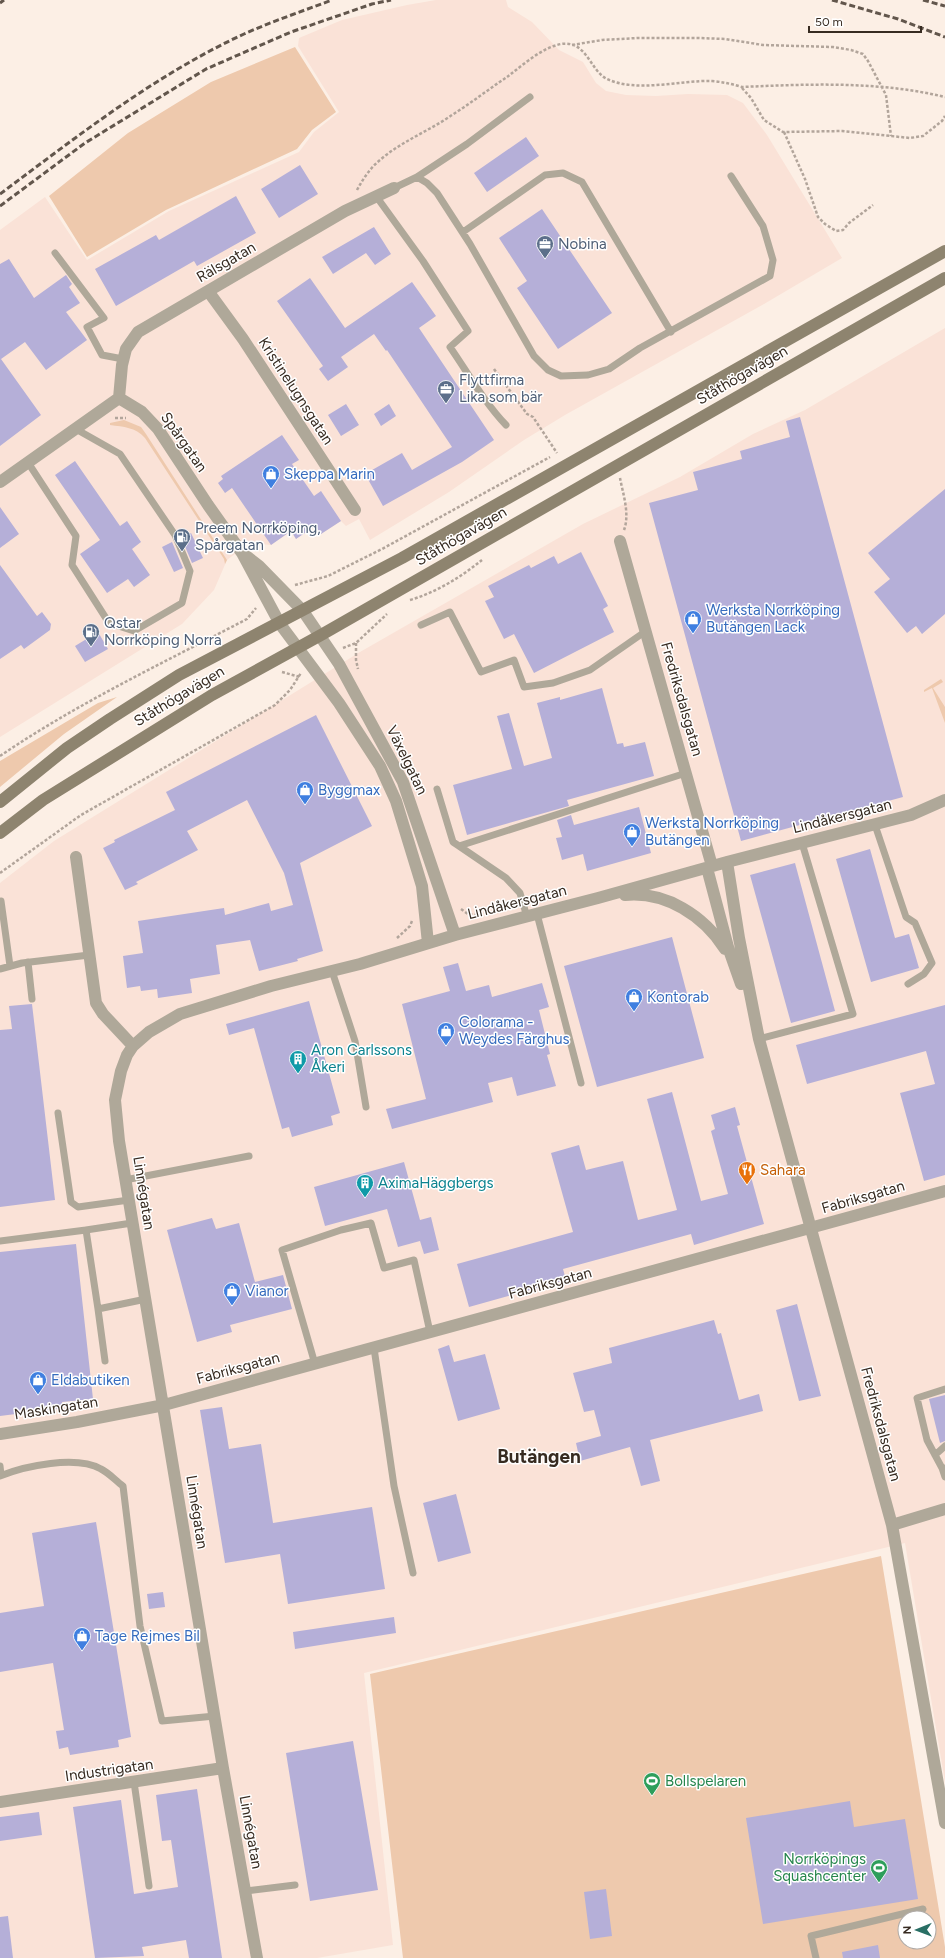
<svg xmlns="http://www.w3.org/2000/svg" width="945" height="1958" font-family="Figtree,sans-serif">
<style>
.industrial{fill:#fae2d7}
.green{fill:#eec9ad;fill-rule:evenodd}
.building{fill:#b5afd8}
.lines{fill:none;stroke-linecap:round;stroke-linejoin:round}
.path{stroke:#b2a59b;stroke-width:2.5;stroke-dasharray:3 2;stroke-linecap:butt}
.lane{stroke:#afa899;stroke-width:7}
.street{stroke:#afa899;stroke-width:12}
.secondary{stroke:#8e846f;stroke-width:12}
.rail{stroke:#62564c;stroke-width:3;stroke-dasharray:6 3;stroke-linecap:butt}
.labels{text-anchor:middle;dominant-baseline:central;stroke-width:3;stroke-linejoin:round;paint-order:stroke}
.service-label{font-size:15px;fill:#4e5e75;stroke:#fff;text-anchor:start}
.street-label{font-size:15px;fill:#372b21;stroke:#fff}
.shop-label{font-size:15px;fill:#366cbe;stroke:#fff;text-anchor:start}
.culture-label{font-size:15px;fill:#0d838f;stroke:#fff;text-anchor:start}
.food-label{font-size:15px;fill:#c56008;stroke:#fff;text-anchor:start}
.leisure-label{font-size:15px;fill:#27864d;stroke:#fff;text-anchor:start}
.district-label{font-size:19px;font-weight:bold;fill:#372b21;stroke:#fff}
</style>
<rect width="100%" height="100%" fill="#fcefe5"/>
<!-- industrial -->
<path class="industrial" d="M436,0H506L508,7L532,22L559,50L583,62L596,83L606,91L626,95L656,96L688,94L727,95L743,103L767,135L842,258L764,304L565,415L524,440L449,492L370,540L359,519L346,526L341,521L321,534L315,526L296,539L291,531L271,545L249,543L227,560L214,590L182,624L0,737V230L45,197L87,260L169,211L299,152L314,132L339,112L298,46L299,38L342,20L407,5Z
M945,328V1782L905,1543L364,1673L393,1945L317,1958H0V883L54,841L360,652L583,524L680,477L753,434L805,410Z"/>
<!-- green -->
<path class="green" d="M295,47L336,112L312,130L297,149L166,210L87,257L49,196L128,133L211,82Z
M124,420L141,427L146,434L227,560L225,564L224,559L145,438C135,427 124,427 110,425V423Z
M941,679L943,682L933,688L945,707V723L932,688L924,692V690Z
M117,697L64,734L0,787V761L98,703Z
M881,1556L945,1947V1958H403L370,1674ZM905,1918H929V1942H905Z"/>
<!-- building -->
<path class="building" d="M526,137L539,156L487,192L474,173Z
M300,165L318,194L279,218L261,189Z
M236,196L256,233L197,266L194,261L116,306L95,269L156,235L159,240Z
M542,209L612,313L558,349L517,288L527,281L499,238Z
M374,227L391,254L375,265L366,253L333,274L322,257Z
M9,259L34,298L66,275L72,284L69,287L80,303L66,312L87,340L46,370L25,342L1,359L41,415L0,446V264Z
M310,278L345,328L412,282L436,316L419,328L494,440L462,462L383,506L365,474L402,453L412,470L452,447L387,350L386,351L374,334L341,357L348,367L328,381L319,369L323,366L277,301Z
M346,404L359,425L341,436L328,415Z
M389,404L396,416L381,426L374,414Z
M800,417L903,797L741,841L649,503L698,490L693,472L742,459L740,451L790,437L786,421Z
M282,435L299,460L292,464L314,496L321,491L341,521L321,534L315,526L296,539L291,531L271,545L232,488L225,493L218,483L223,479L221,476Z
M75,461L120,526L127,521L141,542L132,549L150,575L134,587L128,579L107,593L80,554L100,540L55,475Z
M945,489V614L922,634L916,626L907,633L874,592L890,579L868,553Z
M0,507L19,534L0,548Z
M191,533L203,558L192,563L181,537Z
M172,542L183,568L174,572L162,547Z
M581,552L608,606L603,609L614,632L534,673L514,634L504,639L485,601L494,597L488,586L529,565L531,568L554,556L558,564Z
M0,565L37,616L42,612L51,624L50,630L24,649L21,645L0,659Z
M98,632L108,649L85,662L75,646Z
M602,688L617,744L623,743L624,747L645,742L654,776L567,800L569,806L467,835L453,785L512,769L497,716L509,713L524,766L552,758L537,703L560,697V700Z
M316,715L372,826L300,863L323,951L297,959L298,961L259,971L250,940L216,945L220,974L190,979L192,993L158,998L157,989L141,991L140,986L127,988L123,956L143,953L138,921L224,908L225,915L269,903L271,911L293,905L284,873L247,800L187,831L198,850L136,882L138,884L125,890L103,848L115,842L114,840L175,810L166,792Z
M639,807L651,853L587,871L583,854L562,860L556,838L562,837L557,820L571,815L574,825Z
M870,849L895,938L909,934L919,968L871,982L836,859Z
M795,863L835,1011L791,1023L750,875Z
M672,937L704,1058L597,1087L564,966Z
M458,963L466,991L489,985L492,997L542,983L549,1007L539,1010L550,1054L547,1055L556,1086L517,1096L512,1077L488,1083L493,1102L392,1129L386,1109L426,1099L402,1004L450,991L443,967Z
M309,1001L340,1113L331,1116L333,1125L292,1137L289,1127L282,1129L254,1028L229,1035L226,1024Z
M32,1004L55,1200L0,1207V1030L12,1029L9,1006Z
M945,1005V1175L924,1181L900,1093L935,1084L926,1051L807,1084L796,1045Z
M672,1092L701,1201L728,1194L711,1131L715,1129L711,1115L735,1107L740,1125L737,1126L764,1224L694,1245L691,1234L563,1269L566,1280L469,1307L457,1264L573,1232L551,1153L579,1145L586,1170L623,1161L638,1220L677,1210L647,1099Z
M404,1162L420,1220L431,1217L439,1250L424,1254L420,1241L398,1247L387,1209L325,1226L314,1187Z
M212,1218L216,1229L239,1223L255,1282L283,1275L292,1309L230,1325L232,1332L197,1342L167,1230Z
M76,1244L93,1399L62,1402L63,1408L0,1416V1252Z
M797,1304L821,1396L799,1401L776,1310Z
M714,1320L718,1334L721,1333L739,1400L759,1394L763,1411L650,1440L660,1481L641,1486L630,1447L580,1461L576,1443L601,1436L594,1410L584,1412L573,1373L612,1363L609,1348Z
M449,1345L454,1362L485,1354L500,1409L458,1421L438,1349Z
M945,1395V1441L940,1443L929,1399Z
M222,1407L229,1449L261,1444L273,1523L372,1507L385,1589L288,1604L280,1554L225,1563L200,1410Z
M456,1494L471,1553L438,1562L423,1503Z
M96,1522L131,1737L118,1740L119,1747L70,1755L68,1747L59,1749L56,1731L64,1730L53,1663L0,1672V1613L44,1606L32,1533Z
M163,1592L165,1607L149,1609L147,1594Z
M394,1617L396,1633L295,1649L293,1632Z
M353,1741L378,1890L310,1901L286,1753Z
M197,1789L222,1958H189L186,1940L142,1947L144,1956L95,1958L73,1807L121,1800L134,1894L178,1887L171,1840L162,1841L156,1795Z
M850,1801L854,1827L905,1819L918,1899L763,1924L746,1818Z
M39,1812L42,1835L0,1841V1817Z
M606,1889L612,1936L590,1939L584,1892Z
M8,1916L13,1958H0V1917Z
M878,1945L880,1958H843L842,1952Z"/>
<g class="lines">
<!-- path -->
<path class="path" d="M572,45L602,40L638,38H699L725,39L763,45L833,47L851,50L863,54L868,61L886,95L891,136
M742,88L751,98L764,120L783,132L842,131L910,138L923,136L942,121L945,116
M784,132L805,179L818,217L825,224L836,231L843,230L849,223L873,205
M357,190C363,179 370,168 380,160C402,141 429,131 452,115C471,103 489,89 507,77C523,65 541,48 561,44C587,40 590,71 607,79C637,93 680,80 712,81C723,82 732,84 742,87C809,84 879,81 945,97
M494,369L527,414L533,417L557,453
M115,418H126
M620,478C623,494 630,514 624,530
M295,585L328,576L382,549L550,457
M410,600C437,592 461,577 482,560
M356,643V660L358,669
M343,648L356,643L387,614
M282,672L300,677
M0,756C78,703 163,663 247,619L256,608
M0,873L81,815L275,705L290,690L301,673
M461,909L468,914L477,915
M397,938L410,926L412,921"/>
<!-- lane -->
<path class="lane" d="M417,177L467,144L530,97
M394,188L417,177L427,183L437,193L470,244L534,356L548,370L561,376L588,375L609,369L640,348L770,276L773,260L763,226L731,176
M376,196L423,261L468,331L450,347C468,373 484,402 506,425
M463,232L545,175L563,173L582,182L671,332
M55,253L104,318L87,327L102,355L123,359
M27,461L76,536L72,565L109,623L134,631L182,603L190,571L175,535L120,454L74,428
M421,625L450,612L481,672L514,660L524,687L553,683L590,670L646,631
M437,789L453,842L459,846L686,773
M875,825L906,917L915,923L932,963L924,974L908,984
M459,846L506,878L520,893L527,917
M1,901L10,966
M537,914L581,1083
M28,962L32,999
M0,969L22,963L89,955
M332,971L355,1041L366,1107
M759,1039L853,1014L802,843
M58,1113L71,1202L78,1207L129,1200
M125,1180L249,1156
M86,1230L98,1309
M0,1241L86,1230L132,1223
M374,1348L394,1486L413,1573
M105,1361L98,1309L146,1299
M315,1364L282,1250L341,1230L371,1223L384,1268L414,1260L430,1332
M935,1455L945,1446
M0,1466L1,1475
M942,1468L927,1440L917,1398L945,1389
M945,1468H942L945,1477
M0,1476C25,1466 76,1455 101,1469C109,1473 116,1481 123,1486L140,1626L162,1721L215,1716
M134,1782L149,1886
M246,1891L295,1885
M816,1958L811,1936L923,1909"/>
<!-- street -->
<path class="street" d="M208,291L243,339L355,510
M119,398L122,365L126,349L138,332L345,211L394,188
M0,482L119,398L142,412L158,429L208,505L242,553L280,624L339,703L380,766L396,801L422,886L428,943
M620,541L712,866
M245,555L259,566L303,611L339,664L403,782L455,935
M76,857L96,1003L103,1014L133,1046
M727,862L739,938L759,1039L892,1525L945,1823
M707,868L728,947L741,984
M625,895C666,891 704,916 725,949
M0,1434L77,1422L164,1405L945,1191
M892,1525L945,1509
M0,1802L223,1768
M257,1958L223,1768L119,1141L115,1100L121,1071L127,1055L133,1046L149,1032L180,1014L271,986L360,964L455,935L598,898L727,862L911,815L945,800"/>
<!-- secondary -->
<path class="secondary" d="M0,802L67,748L110,719L179,675L402,558L945,251
M0,833L43,800L212,695L321,635L945,278"/>
<!-- rail -->
<path class="rail" d="M832,0L898,19L945,37
M923,0L945,6
M0,3L4,0
M0,194C78,136 155,75 244,34C273,21 303,11 332,0
M0,206L85,143L206,69L291,32L372,4L391,0"/>
</g>
<!-- icons -->
<defs>
<symbol id="office-pin" viewBox="-11 -11 22 30"><path d="M0 17L-7.5 6A9.5 9.5 0 1 1 7.5 6Z" fill="#5c6f8a" stroke="#fff"/><path d="M-6-3h4V-5.5h4V-3h4V5H-6ZM-1-4.5V-3h2v-1.5ZM-6 0V1H6V0Z" fill="#fff"/></symbol>
<symbol id="shop-pin" viewBox="-11 -11 22 30"><path d="M0 17L-7.5 6A9.5 9.5 0 1 1 7.5 6Z" fill="#3f7fe0" stroke="#fff"/><path d="M-5-2.5h2.3a2.7 3.5 0 0 1 5.4 0H5L5.5 6h-11ZM-1.5-2.5h3a1.5 2.3 0 0 0-3 0Z" fill="#fff"/></symbol>
<symbol id="fuel-pin" viewBox="-11 -11 22 30"><path d="M0 17L-7.5 6A9.5 9.5 0 1 1 7.5 6Z" fill="#5c6f8a" stroke="#fff"/><path d="M-5.5-6h7V0h2V4h1.3V-2.5L3-4.5l.8-.8L6-3V5H2.5V1h-1V6h-7ZM-4.2-4.7v3.2H.2V-4.7Z" fill="#fff"/></symbol>
<symbol id="building-pin" viewBox="-11 -11 22 30"><path d="M0 17L-7.5 6A9.5 9.5 0 1 1 7.5 6Z" fill="#0f9aa8" stroke="#fff"/><path d="M-4-6H4V6H1V3H-1V6H-4ZM-2.5-4.3h1.7v1.8h-1.7ZM.8-4.3h1.7v1.8H.8ZM-2.5-1h1.7V.8h-1.7ZM.8-1h1.7V.8H.8Z" fill="#fff"/></symbol>
<symbol id="restaurant-pin" viewBox="-11 -11 22 30"><path d="M0 17L-7.5 6A9.5 9.5 0 1 1 7.5 6Z" fill="#e8710a" stroke="#fff"/><path d="M-5-6h1v4h1v-4h1v4h1v-4h1v5L-1.5 .5V6h-2V.5L-5-1ZM5-6V6H3V1.5H1.5Q1.5-4 5-6Z" fill="#fff"/></symbol>
<symbol id="stadium-pin" viewBox="-11 -11 22 30"><path d="M0 17L-7.5 6A9.5 9.5 0 1 1 7.5 6Z" fill="#2e9e5b" stroke="#fff"/><path d="M0-5a6.5 5 0 1 0 0 10a6.5 5 0 1 0 0-10ZM-3.5-1.8h7v3.6h-7Z" fill="#fff"/></symbol>
</defs>
<g fill-rule="evenodd">
<use href="#office-pin" x="535" y="234" width="20" height="27"/>
<use href="#office-pin" x="436" y="379" width="20" height="27"/>
<use href="#shop-pin" x="261" y="464" width="20" height="27"/>
<use href="#fuel-pin" x="172" y="527" width="20" height="27"/>
<use href="#shop-pin" x="683" y="609" width="20" height="27"/>
<use href="#fuel-pin" x="81" y="622" width="20" height="27"/>
<use href="#shop-pin" x="295" y="780" width="20" height="27"/>
<use href="#shop-pin" x="622" y="822" width="20" height="27"/>
<use href="#shop-pin" x="624" y="987" width="20" height="27"/>
<use href="#shop-pin" x="436" y="1021" width="20" height="27"/>
<use href="#building-pin" x="288" y="1049" width="20" height="27"/>
<use href="#restaurant-pin" x="737" y="1160" width="20" height="27"/>
<use href="#building-pin" x="355" y="1173" width="20" height="27"/>
<use href="#shop-pin" x="222" y="1281" width="20" height="27"/>
<use href="#shop-pin" x="28" y="1370" width="20" height="27"/>
<use href="#shop-pin" x="72" y="1626" width="20" height="27"/>
<use href="#stadium-pin" x="642" y="1771" width="20" height="27"/>
<use href="#stadium-pin" x="869" y="1858" width="20" height="27"/>
</g>
<g class="labels">
<!-- service labels -->
<g class="service-label">
<text x="558" y="244">Nobina</text>
<text x="459" y="380">Flyttfirma<tspan x="459" dy="17">Lika som bär</tspan></text>
<text x="195" y="528">Preem Norrköping,<tspan x="195" dy="17">Spårgatan</tspan></text>
<text x="104" y="623">Qstar<tspan x="104" dy="17">Norrköping Norra</tspan></text>
</g>
<!-- street labels -->
<g class="street-label">
<text transform="translate(226 262) rotate(-30)">Rälsgatan</text>
<text transform="translate(742 375) rotate(-30)">Ståthögavägen</text>
<text transform="translate(296 391) rotate(57)">Kristinelugnsgatan</text>
<text transform="translate(184 442) rotate(55)">Spårgatan</text>
<text transform="translate(461 536) rotate(-30)">Ståthögavägen</text>
<text transform="translate(179 696) rotate(-31)">Ståthögavägen</text>
<text transform="translate(682 699) rotate(74)">Fredriksdalsgatan</text>
<text transform="translate(407 760) rotate(64)">Växelgatan</text>
<text transform="translate(842 816) rotate(-14)">Lindåkersgatan</text>
<text transform="translate(517 902) rotate(-14)">Lindåkersgatan</text>
<text transform="translate(144 1193) rotate(81)">Linnégatan</text>
<text transform="translate(863 1197) rotate(-16)">Fabriksgatan</text>
<text transform="translate(550 1283) rotate(-15)">Fabriksgatan</text>
<text transform="translate(238 1368) rotate(-15)">Fabriksgatan</text>
<text transform="translate(56 1408) rotate(-9)">Maskingatan</text>
<text transform="translate(881 1424) rotate(75)">Fredriksdalsgatan</text>
<text transform="translate(197 1512) rotate(81)">Linnégatan</text>
<text transform="translate(109 1770) rotate(-8)">Industrigatan</text>
<text transform="translate(251 1832) rotate(80)">Linnégatan</text>
</g>
<!-- shop labels -->
<g class="shop-label">
<text x="284" y="474">Skeppa Marin</text>
<text x="706" y="610">Werksta Norrköping<tspan x="706" dy="17">Butängen Lack</tspan></text>
<text x="318" y="790">Byggmax</text>
<text x="645" y="823">Werksta Norrköping<tspan x="645" dy="17">Butängen</tspan></text>
<text x="647" y="997">Kontorab</text>
<text x="459" y="1022">Colorama -<tspan x="459" dy="17">Weydes Färghus</tspan></text>
<text x="245" y="1291">Vianor</text>
<text x="51" y="1380">Eldabutiken</text>
<text x="95" y="1636">Tage Rejmes Bil</text>
</g>
<!-- culture labels -->
<g class="culture-label">
<text x="311" y="1050">Aron Carlssons<tspan x="311" dy="17">Åkeri</tspan></text>
<text x="378" y="1183">AximaHäggbergs</text>
</g>
<!-- food labels -->
<g class="food-label">
<text x="760" y="1170">Sahara</text>
</g>
<!-- leisure labels -->
<g class="leisure-label">
<text x="665" y="1781">Bollspelaren</text>
<text x="866" y="1859" text-anchor="end">Norrköpings<tspan x="866" dy="17">Squashcenter</tspan></text>
</g>
<!-- district labels -->
<g class="district-label">
<text x="539" y="1456">Butängen</text>
</g>
</g>
<!-- north arrow -->
<g transform="translate(917 1930) rotate(269)"><circle r="19" fill="#ffffff" stroke="#afaaa6"/>
<path d="M0-3L7 15L0 10L-7 15Z" fill="#296f65"/>
<text y="-6" font-size="11" font-weight="bold" text-anchor="middle" fill="#372b21">N</text>
</g>
<!-- scale -->
<path d="M809 26v6h112v-6" fill="none" stroke="#372b21" stroke-width="2"/>
<text x="815" y="26" font-size="12" fill="#372b21" stroke="#ffffff" stroke-width="3" paint-order="stroke">50 m</text>
</svg>
